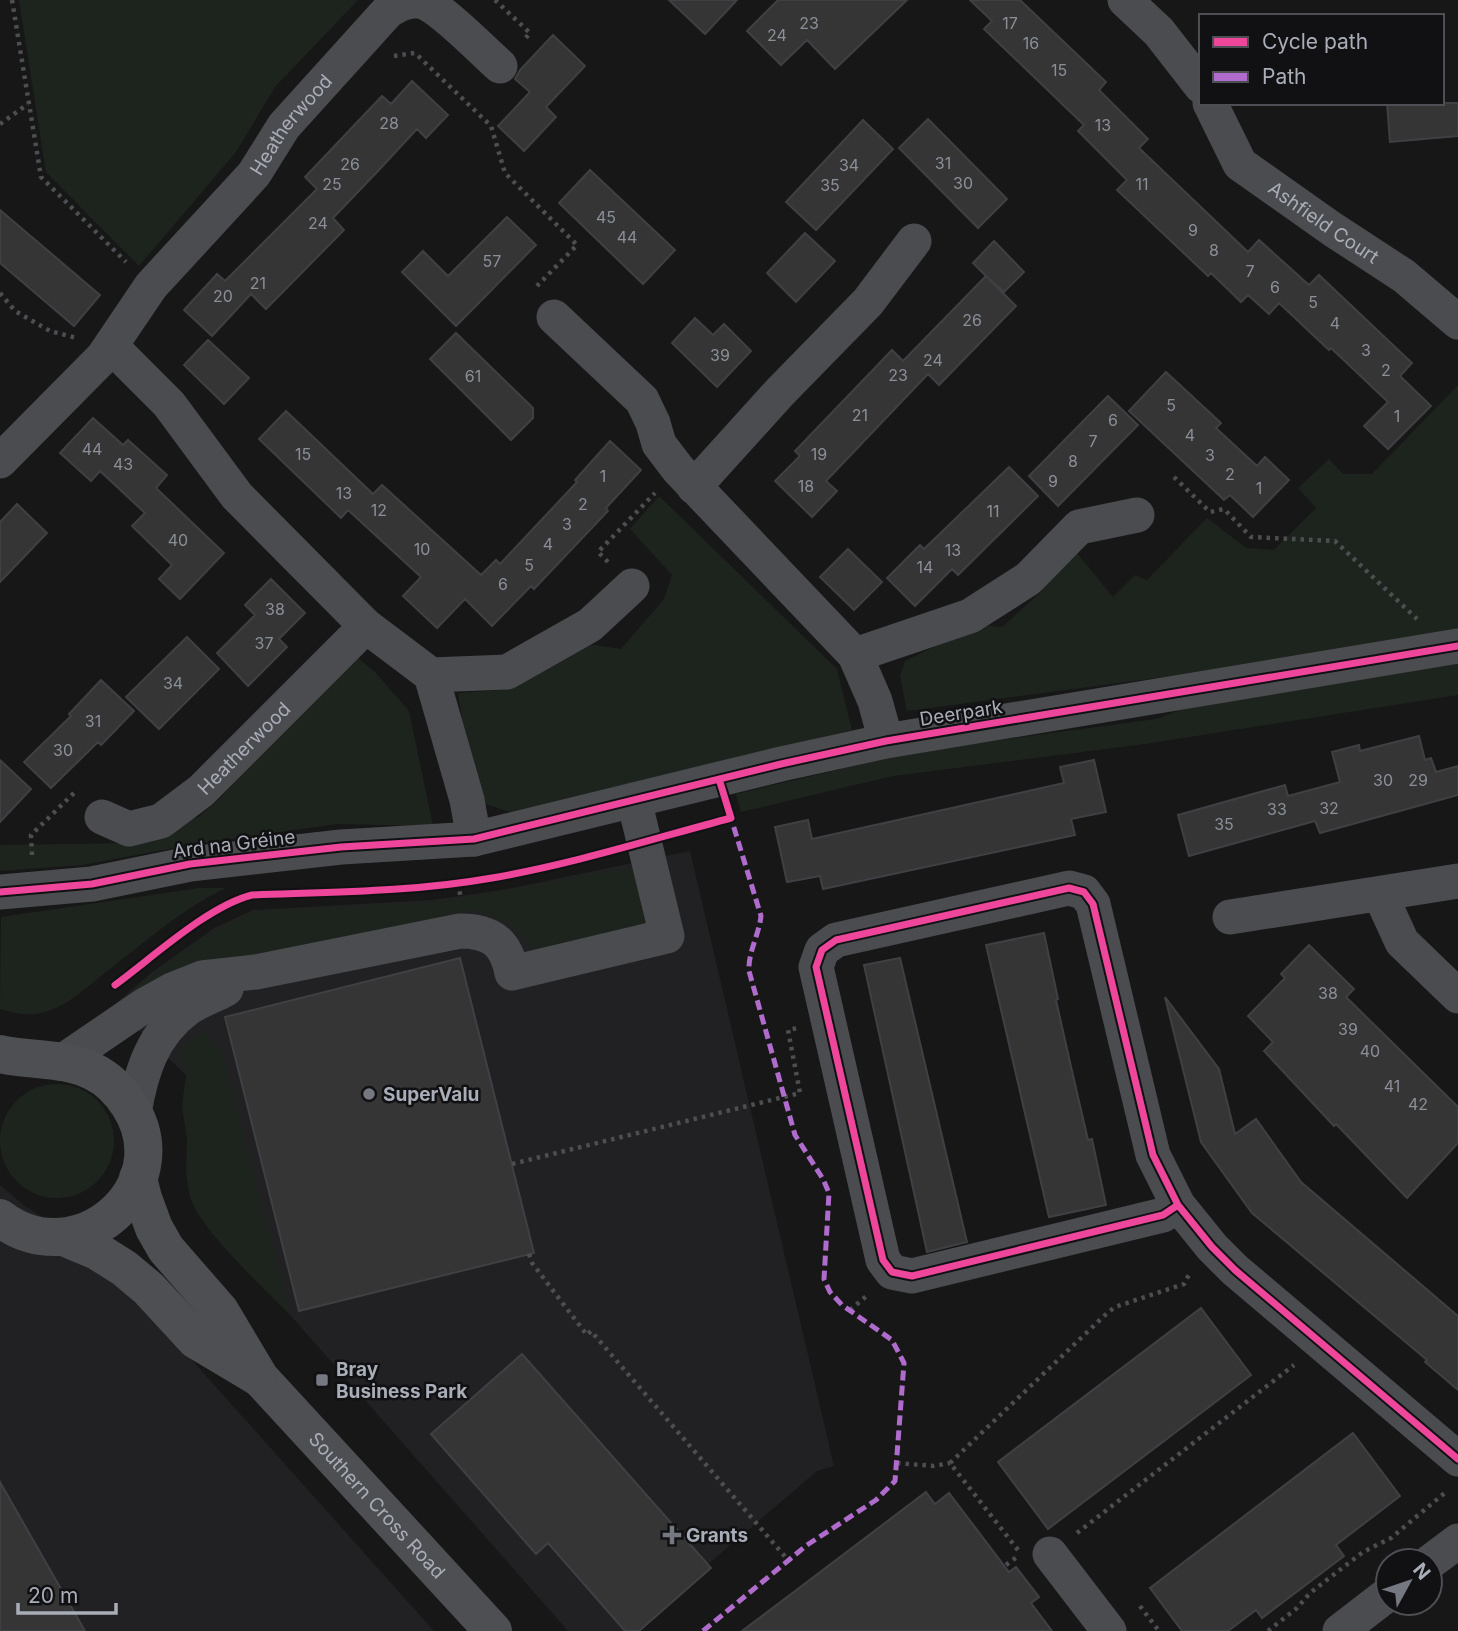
<svg xmlns="http://www.w3.org/2000/svg" width="1458" height="1631" font-family="Inter,sans-serif">
<style>
.built{fill:#212123}
.green{fill:#1d241e}
.building{fill:#353536;stroke:#3f4043;stroke-width:2}
.lines{fill:none;stroke-linecap:round;stroke-linejoin:round}
.path{stroke:#4d4e52;stroke-width:4.5;stroke-dasharray:3.5 5;stroke-linecap:butt}
.minor{stroke:#4b4c50;stroke-width:35}
.major{stroke:#4d4f52;stroke-width:38}
.quiet{stroke:#b06ccc;stroke-width:5;stroke-dasharray:10 5;stroke-linecap:butt}
.cycleway-casing{stroke:#111113;stroke-width:11}
.cycleway{stroke:#ed469a;stroke-width:7}
.poi-dot{fill:#757880;stroke:#111113;stroke-width:2.5}
.labels{text-anchor:middle;dominant-baseline:central;stroke-width:5;stroke-linejoin:round;paint-order:stroke}
.number-label{font-size:16px;fill:#8b8f98}
.street-label{font-size:19px;fill:#a8adb8;stroke:#111113}
.poi-label{font-size:19px;font-weight:bold;fill:#a8adb8;stroke:#111113;text-anchor:start}
</style>
<rect width="100%" height="100%" fill="#171717"/>
<!-- built -->
<path class="built" d="M690,851L834,1466L817,1471L630,1631H568L291,1316L204,1222L191,1198L186,1173L187,1139L182,1107L186,1075L113,1006L151,973L214,928L253,910L432,900L503,890Z
M0,1185L25,1206L91,1247L434,1631H0Z"/>
<!-- green -->
<path class="green" d="M19,0H358L275,87L236,152L139,266L46,172Z
M1458,385V632L1240,667L907,711L900,676L905,661L978,625L1002,627L1041,592L1053,566L1073,548L1113,597L1135,575L1147,580L1207,518L1246,548L1274,550L1316,508L1298,488L1329,459L1343,474H1372Z
M659,496L837,669L852,730L510,812L485,804L465,739L458,693L502,690L588,644L621,649L664,599L672,575L630,529Z
M355,655L375,672L409,711L433,826L337,824L195,844L83,865L0,871V845L132,843L200,816L218,800Z
M1458,663V695L1145,744L893,776L741,812L736,794L884,759L947,747L1156,719L1254,683Z
M634,867L647,918L641,925L534,952L513,927L492,915L469,910L382,934L300,948L263,952L211,965L113,1006C153,976 207,927 253,911L432,902Z
M199,888H226C184,907 143,944 106,972C88,986 70,1004 48,1011C32,1017 16,1014 0,1009L1,917Z
M204,1030L222,1052L291,1316C265,1289 200,1230 190,1197C185,1177 188,1158 187,1138C184,1111 180,1096 189,1069L178,1059L185,1046Z
M0 1141a57 57 0 1 1 114 0a57 57 0 1 1-114 0Z"/>
<!-- building -->
<path class="building" d="M669,0H737L705,34Z
M778,0H907L835,69L807,40L781,65L747,31Z
M970,0H1020L1106,82L1099,90L1148,139L1139,148L1248,252L1259,240L1309,285L1319,275L1412,363L1400,376L1431,406L1388,449L1364,426L1388,402L1331,348L1329,350L1279,303L1269,314L1248,295L1241,302L1211,273L1208,276L1117,190L1127,180L1078,131L1084,125L984,29L992,21Z
M553,35L585,66L546,107L556,117L524,151L498,126L530,92L515,79L520,70Z
M412,81L448,115L426,138L417,129L378,171L333,218L344,230L266,309L251,294L212,336L184,310L217,274L225,281L317,189L305,177L382,96L391,104Z
M1387,103H1458V136L1390,142Z
M928,119L1007,199L978,228L899,148Z
M863,120L893,149L816,230L786,202Z
M590,170L675,250L643,284L559,203Z
M0,210L100,295L74,326L0,263Z
M507,217L536,245L456,326L402,272L423,251L448,276Z
M805,233L835,261L796,302L767,273Z
M994,241L1024,272L1004,292L986,276L1016,306L939,385L928,374L826,481L837,491L812,517L775,481L800,456L795,451L892,350L903,361L986,276L973,263Z
M695,318L713,335L724,324L751,351L717,387L672,343Z
M456,333L533,408V418L511,440L430,359Z
M208,340L249,378L224,404L184,365Z
M1166,372L1221,423L1216,428L1257,466L1265,457L1289,480L1253,517L1230,495L1224,500L1129,411Z
M1108,396L1138,425L1058,506L1029,476Z
M286,411L373,494L382,485L481,575L496,560L500,564L577,482L575,480L610,441L641,470L606,508L608,511L534,589L531,586L492,626L465,599L437,628L403,596L421,577L348,510L341,518L259,439Z
M93,418L123,445L128,440L167,475L156,488L224,553L180,599L159,579L172,565L132,526L145,513L100,471L91,481L60,453Z
M1009,467L1038,496L958,575L952,569L915,606L887,578L920,545L924,549Z
M17,504L47,533L0,582V522Z
M848,549L882,582L854,610L820,577Z
M271,579L305,613L279,639L287,647L248,686L217,653L255,615L245,605Z
M187,637L219,669L159,729L126,697Z
M101,680L134,711L101,745L98,742L51,788L24,762L71,716L69,714Z
M1419,736L1425,760L1431,758L1436,772L1458,766V795L1320,833L1315,821L1189,856L1178,815L1285,785L1288,796L1340,782L1332,752L1359,745L1360,751Z
M0,760L31,789L0,822Z
M1094,760L1106,812L1071,819L1075,835L823,889L820,876L787,882L775,827L808,820L812,839L1064,783L1060,767Z
M1044,933L1058,999L1056,1000L1072,1071L1088,1140L1092,1139L1106,1205L1049,1217L986,945Z
M1309,945L1354,989L1346,997L1458,1107V1143L1407,1198L1336,1124L1334,1126L1264,1051L1273,1042L1248,1016L1285,978L1281,974Z
M460,958L534,1253L299,1311L225,1017Z
M900,958L967,1242L927,1252L864,965Z
M1165,997L1219,1069L1235,1134L1256,1119L1301,1182L1458,1316V1390L1425,1362L1427,1360L1252,1213L1201,1142Z
M1201,1308L1251,1375L1048,1529L998,1462Z
M522,1354L711,1568L639,1631H625L548,1543L536,1554L431,1434Z
M1353,1433L1400,1496L1336,1545L1344,1556L1262,1618L1256,1610L1228,1631H1182L1150,1588Z
M0,1482L85,1631H0Z
M926,1492L935,1504L949,1493L1009,1572L1016,1567L1039,1597L1031,1603L1052,1631H742Z"/>
<g class="lines">
<!-- path -->
<path class="path" d="M12,0L41,177L126,262
M495,0L530,33L523,41
M394,56L415,53L491,126L505,173L577,245L537,286
M0,124L28,104
M0,293L15,311L50,331L77,338
M1174,477L1210,512L1224,509L1251,537L1335,541L1417,619
M608,562L598,552L655,493
M32,855L31,835L76,791
M458,883L461,899
M512,1164L800,1093L788,1030L798,1028
M529,1254L532,1263L587,1335L591,1331L788,1560
M850,1310L869,1294
M897,1463L934,1466L950,1463
M1077,1533L1294,1365
M1018,1550L950,1463L1104,1316L1115,1307L1184,1284L1191,1271
M1006,1565L1017,1557
M1140,1606L1159,1631
M1268,1631L1297,1608L1310,1593L1363,1552L1391,1538L1447,1491"/>
<!-- minor -->
<g class="minor">
<path d="M1125,0L1159,32L1201,86"/>
<path id="s1" d="M1210,103L1240,164L1332,229L1404,276L1458,322"/>
<path d="M554,317L642,400L653,423L659,444L678,469L855,655L875,701L886,741"/>
<path d="M112,347L169,404L237,496L366,626L431,675L507,672L590,625L632,586"/>
<path id="s2" d="M0,461L103,357L151,286L254,174L284,126L388,11C398,5 406,0 419,1C437,3 484,52 500,66"/>
<path d="M694,487L780,392L868,302L914,241"/>
<path d="M855,655L970,616L1028,579L1079,527L1137,515"/>
<path d="M431,675L467,800L474,839"/>
<path id="s3" d="M102,817L129,829L161,821L201,791L366,626"/>
<path d="M0,892L92,884L190,864L341,847L474,839L781,764L886,741L1458,646"/>
<path d="M1380,894L1402,942L1458,996"/>
<path d="M1230,917L1458,881"/>
<path d="M60,1063L145,1005L172,990L202,978L256,972L460,931C491,931 506,942 512,973L667,936L634,800"/>
<path d="M134,1113C141,1072 152,1035 187,1009C198,1001 213,996 226,989"/>
<path d="M1178,1205L1163,1215L912,1276L892,1272L883,1260L816,967L822,950L836,940L1069,888L1084,892L1093,904L1153,1155L1178,1205L1212,1247L1235,1270L1458,1459"/>
<path d="M1050,1554L1109,1631"/>
<path d="M1430,1562L1458,1541"/>
<path d="M1340,1631L1388,1594"/>
</g>
<!-- major -->
<g class="major">
<path d="M0,1054C30,1061 66,1057 94,1072C108,1079 120,1091 129,1105C182,1187 77,1277 0,1218"/>
<path id="s4" d="M138,1178L143,1198L154,1228L166,1249L220,1311L260,1378L493,1631"/>
<path d="M66,1238L97,1251L124,1268L149,1289L196,1340L258,1377"/>
</g>
<!-- quiet -->
<path class="quiet" d="M703,1631L807,1545L876,1500L895,1481L904,1363L892,1340L842,1305L830,1292L824,1279L829,1193L823,1179L795,1135L749,971C748,952 759,935 761,916L731,818"/>
<defs>
<path id="cycleway" d="M0,892L92,884L190,864L341,847L474,839L781,764L886,741L1458,646
M115,985C152,958 208,906 252,895C332,892 413,892 492,878C573,864 652,839 731,818L719,779
M1178,1205L1163,1215L912,1276L892,1272L883,1260L816,967L822,950L836,940L1069,888L1084,892L1093,904L1153,1155L1178,1205L1212,1247L1235,1270L1458,1459"/>
</defs>
<!-- cycleway casing -->
<use href="#cycleway" class="cycleway-casing"/>
<!-- cycleway -->
<use href="#cycleway" class="cycleway"/>
</g>
<!-- markers -->
<g class="poi-dot">
<circle cx="369" cy="1094" r="7"/>
<rect x="315" y="1373" width="14" height="14" rx="3.5"/>
<path d="M668.5 1524.5h7v7h7v7h-7v7h-7v-7h-7v-7h7z"/>
</g>
<g class="labels">
<!-- number labels -->
<g class="number-label">
<text x="809" y="23">23</text>
<text x="1010" y="23">17</text>
<text x="777" y="35">24</text>
<text x="1031" y="43">16</text>
<text x="1059" y="70">15</text>
<text x="389" y="123">28</text>
<text x="1103" y="125">13</text>
<text x="943" y="163">31</text>
<text x="350" y="164">26</text>
<text x="849" y="165">34</text>
<text x="963" y="183">30</text>
<text x="332" y="184">25</text>
<text x="1142" y="184">11</text>
<text x="830" y="185">35</text>
<text x="606" y="217">45</text>
<text x="318" y="223">24</text>
<text x="1193" y="230">9</text>
<text x="627" y="237">44</text>
<text x="1214" y="250">8</text>
<text x="492" y="261">57</text>
<text x="1250" y="271">7</text>
<text x="258" y="283">21</text>
<text x="1275" y="287">6</text>
<text x="223" y="296">20</text>
<text x="1313" y="302">5</text>
<text x="972" y="320">26</text>
<text x="1335" y="323">4</text>
<text x="1366" y="350">3</text>
<text x="720" y="355">39</text>
<text x="933" y="360">24</text>
<text x="1386" y="370">2</text>
<text x="898" y="375">23</text>
<text x="473" y="376">61</text>
<text x="1171" y="405">5</text>
<text x="860" y="415">21</text>
<text x="1397" y="416">1</text>
<text x="1113" y="420">6</text>
<text x="1190" y="435">4</text>
<text x="1093" y="441">7</text>
<text x="92" y="449">44</text>
<text x="303" y="454">15</text>
<text x="819" y="454">19</text>
<text x="1210" y="455">3</text>
<text x="1073" y="461">8</text>
<text x="123" y="464">43</text>
<text x="1230" y="474">2</text>
<text x="603" y="476">1</text>
<text x="1053" y="481">9</text>
<text x="806" y="486">18</text>
<text x="1259" y="488">1</text>
<text x="344" y="493">13</text>
<text x="583" y="504">2</text>
<text x="379" y="510">12</text>
<text x="993" y="511">11</text>
<text x="567" y="524">3</text>
<text x="178" y="540">40</text>
<text x="548" y="544">4</text>
<text x="422" y="549">10</text>
<text x="953" y="550">13</text>
<text x="529" y="565">5</text>
<text x="925" y="567">14</text>
<text x="503" y="584">6</text>
<text x="275" y="609">38</text>
<text x="264" y="643">37</text>
<text x="173" y="683">34</text>
<text x="93" y="721">31</text>
<text x="63" y="750">30</text>
<text x="1383" y="780">30</text>
<text x="1418" y="780">29</text>
<text x="1329" y="808">32</text>
<text x="1277" y="809">33</text>
<text x="1224" y="824">35</text>
<text x="1328" y="993">38</text>
<text x="1348" y="1029">39</text>
<text x="1370" y="1051">40</text>
<text x="1392" y="1086">41</text>
<text x="1418" y="1104">42</text>
</g>
<!-- street labels -->
<g class="street-label">
<text stroke="none"><textPath href="#s2" startOffset="446">Heatherwood</textPath></text>
<text stroke="none"><textPath href="#s1" startOffset="170">Ashfield Court</textPath></text>
<text transform="translate(961 713) rotate(-9)">Deerpark</text>
<text stroke="none"><textPath href="#s3" startOffset="173">Heatherwood</textPath></text>
<text transform="translate(234 844) rotate(-7)">Ard na Gréine</text>
<text stroke="none"><textPath href="#s4" startOffset="410">Southern Cross Road</textPath></text>
</g>
<!-- poi labels -->
<g class="poi-label">
<text x="383" y="1094">SuperValu</text>
<text x="336" y="1369">Bray<tspan x="336" dy="22">Business Park</tspan></text>
<text x="686" y="1535">Grants</text>
</g>
</g>
<!-- legend -->
<rect x="1199" y="14" width="245" height="91" fill="#111113" stroke="#4d4f55" stroke-width="2"/>
<rect x="1213" y="37" width="35" height="10" fill="#ed469a" stroke="#4d4f55" stroke-width="2"/>
<text x="1262" y="49" font-size="21" fill="#a8adb8">Cycle path</text>
<rect x="1213" y="72" width="35" height="10" fill="#b06ccc" stroke="#4d4f55" stroke-width="2"/>
<text x="1262" y="84" font-size="21" fill="#a8adb8">Path</text>
<!-- north arrow -->
<g transform="translate(1409 1582) rotate(50)"><circle r="33" fill="#111113" stroke="#4d4f55" stroke-width="2"/>
<path d="M0-5L12 26L0 18L-12 26Z" fill="#757880"/>
<text y="-10" font-size="19" font-weight="bold" text-anchor="middle" fill="#a8adb8">N</text>
</g>
<!-- scale -->
<path d="M18 1603v10h98v-10" fill="none" stroke="#a8adb8" stroke-width="3.5"/>
<text x="28" y="1603" font-size="21" fill="#a8adb8" stroke="#111113" stroke-width="5" paint-order="stroke">20 m</text>
</svg>
